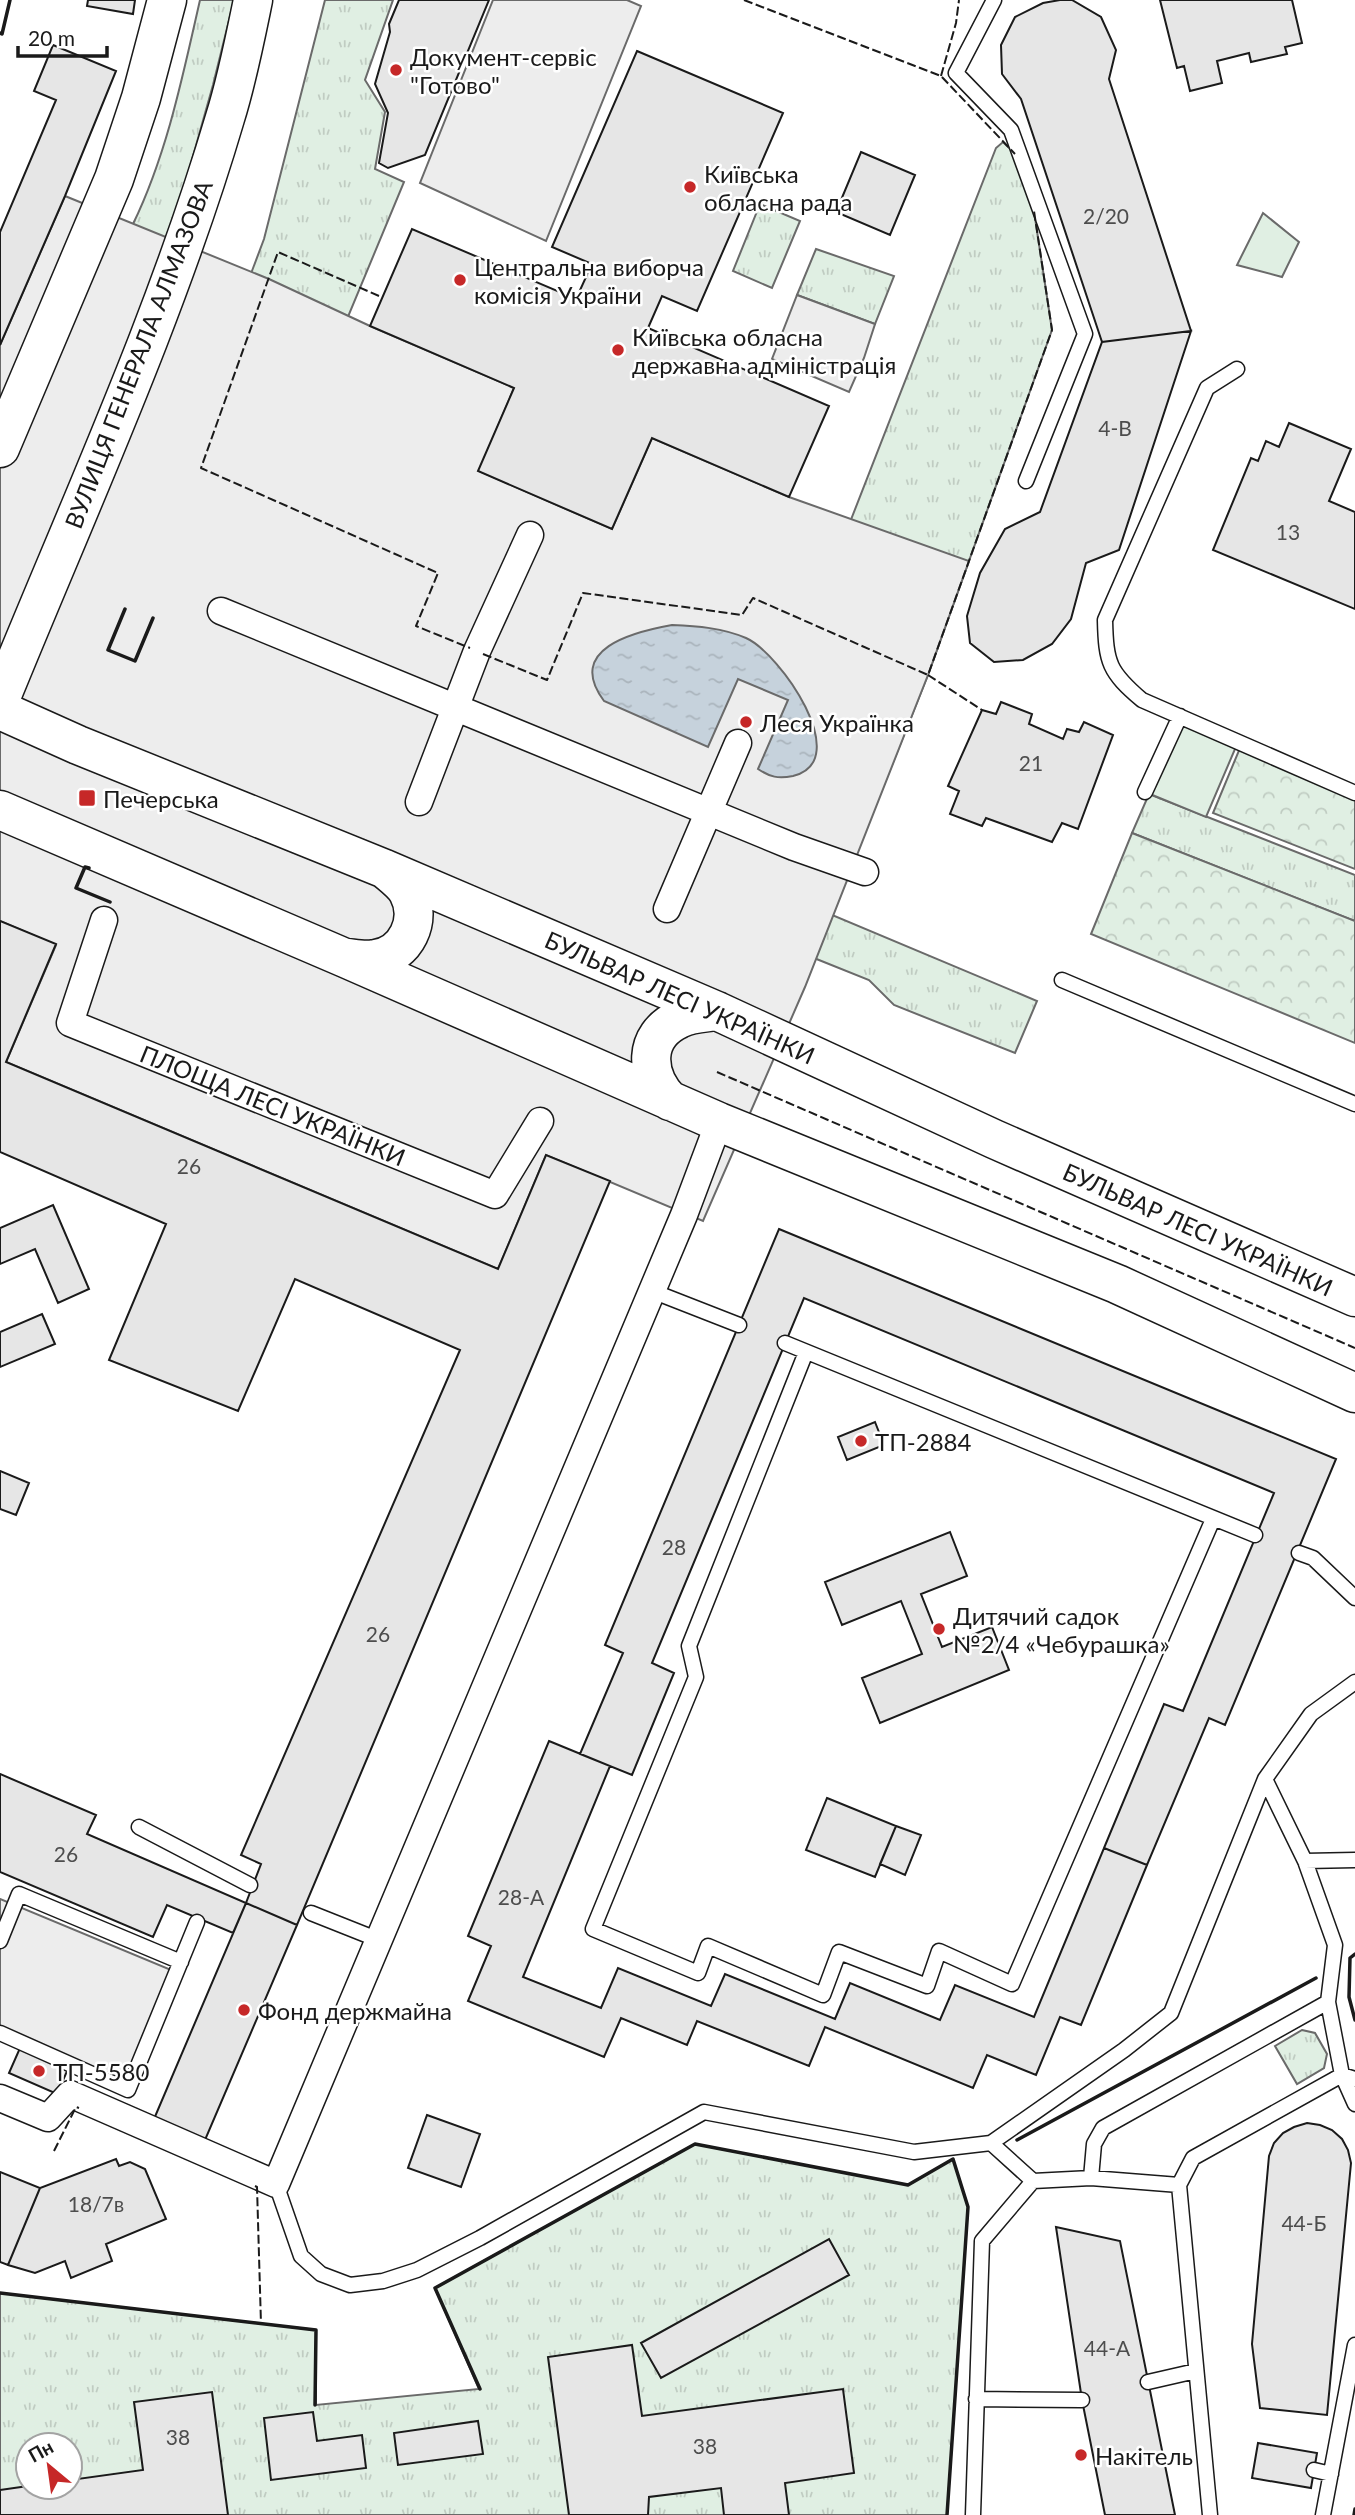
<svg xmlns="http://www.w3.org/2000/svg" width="1355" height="2515" font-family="Lato,sans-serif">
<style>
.grass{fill:url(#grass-tufts);stroke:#6a6a6a;stroke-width:2;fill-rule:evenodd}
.forest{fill:url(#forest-crowns);stroke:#6a6a6a;stroke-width:2}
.green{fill:#e0efe3;stroke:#6a6a6a;stroke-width:2}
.parking{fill:#ededed;stroke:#6a6a6a;stroke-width:2}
.water{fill:url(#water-ripples);stroke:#6a6a6a;stroke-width:2}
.building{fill:#e6e6e6;stroke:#1a1a1a;stroke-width:2}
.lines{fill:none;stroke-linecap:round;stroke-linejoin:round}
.lane-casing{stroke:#1a1a1a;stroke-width:17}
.street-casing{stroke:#1a1a1a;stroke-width:29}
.secondary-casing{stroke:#1a1a1a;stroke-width:41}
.primary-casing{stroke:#1a1a1a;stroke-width:41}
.lane{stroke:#fff;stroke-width:14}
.street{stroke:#fff;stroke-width:26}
.secondary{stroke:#fff;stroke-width:38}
.primary{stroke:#fff;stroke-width:38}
.fence{stroke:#1a1a1a;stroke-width:2;stroke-dasharray:9 3.5;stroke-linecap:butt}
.wall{stroke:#1a1a1a;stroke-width:3.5}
.poi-dot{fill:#c62828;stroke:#fff;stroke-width:2.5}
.labels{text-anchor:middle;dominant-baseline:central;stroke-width:5;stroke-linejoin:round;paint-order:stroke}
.number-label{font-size:21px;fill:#4d4d4d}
.poi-label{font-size:24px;fill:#1a1a1a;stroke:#fff;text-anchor:start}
.street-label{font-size:24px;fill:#1a1a1a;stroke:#fff}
</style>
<defs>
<pattern id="grass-tufts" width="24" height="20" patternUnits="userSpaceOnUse" patternTransform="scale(1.75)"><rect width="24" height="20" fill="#e0efe3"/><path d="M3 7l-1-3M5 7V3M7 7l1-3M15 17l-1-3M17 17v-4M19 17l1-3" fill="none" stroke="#c0ccc2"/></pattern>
<pattern id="forest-crowns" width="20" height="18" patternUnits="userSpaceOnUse" patternTransform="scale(1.75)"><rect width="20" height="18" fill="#e0efe3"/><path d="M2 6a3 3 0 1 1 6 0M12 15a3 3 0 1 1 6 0" fill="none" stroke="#c0ccc2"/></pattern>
<pattern id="water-ripples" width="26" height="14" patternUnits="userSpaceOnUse" patternTransform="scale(1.75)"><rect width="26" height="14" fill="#c6d2dc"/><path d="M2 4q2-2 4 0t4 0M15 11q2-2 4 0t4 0" fill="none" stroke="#aab4bc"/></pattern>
</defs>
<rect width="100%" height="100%" fill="#fff"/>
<!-- grass -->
<path class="grass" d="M200,0H234L213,85L179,206L36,557L133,224C167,154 183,75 200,0Z
M325,0H393L365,80L385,112L375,169L404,182L345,324L173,481L264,239Z
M1003,142L1027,165L1052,330L928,675L832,915L1037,1001L1015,1053L894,1005L869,980L814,958L845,535L996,148Z
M760,204L800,221L772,288L733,271Z
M816,249L894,276L875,324L797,295Z
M1149,794L1355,875V921L1132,833Z
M1302,2030L1315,2033L1327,2054L1324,2068L1297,2084L1275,2046Z
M695,2144L908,2185L953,2159L968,2207L947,2515H0V2293L316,2330V2405L479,2389L435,2288ZM28,2445H70V2487H28Z"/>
<!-- forest -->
<path class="forest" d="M1240,748L1355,797V869L1213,813Z
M1132,833L1355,921V1043L1091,934Z"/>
<!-- green -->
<path class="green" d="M1263,213L1299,242L1282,277L1237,265Z
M1180,716L1238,742L1206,817L1145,792Z"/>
<!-- parking -->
<path class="parking" d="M493,0H627L641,6L546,241L420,183Z
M65,196L269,279L370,326L514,388L479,471L612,529L652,438L789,497L969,561L928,675L805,987L703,1221L546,1155L498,1269L6,1062L56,945L0,921V345Z
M797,295L875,324L864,358L849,392L772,359Z
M0,1899L176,1972L127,2093L0,2038Z"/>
<!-- water -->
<path class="water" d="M672,625C697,626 723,628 746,638C780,653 855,761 793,776C778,779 770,777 758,769L788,700L738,679L708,747L604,701C565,649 633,632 672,625Z"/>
<!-- building -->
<path class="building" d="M88,0H135L133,14L87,6Z
M399,0H489L425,155L388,168L379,163L388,113L375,84L390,32L389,24Z
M1060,0H1072L1101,17L1116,50L1109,79L1191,331L1102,342L1021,99L1002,74L1001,45L1015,17L1043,3Z
M1160,0H1292L1302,43L1285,47L1287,54L1251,62L1249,53L1217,61L1222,83L1190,91L1184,66L1177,68Z
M53,45L116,71L65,196L0,345V232L56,100L34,91Z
M637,51L783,113L697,311L662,296L648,328L829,406L789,497L652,438L612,529L478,471L514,388L370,326L412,229L576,299L592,264L552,247Z
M861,152L915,175L890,235L836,212Z
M1191,331L1119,550L1086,563L1071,619L1052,644L1023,660L994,662L970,643L967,616L980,573L1005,529L1040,512L1102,342Z
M1289,423L1351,449L1329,501L1355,512V609L1213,550L1251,458L1258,461L1266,441L1279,447Z
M1001,702L1032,714L1029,724L1063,739L1067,729L1079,732L1084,722L1113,735L1078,829L1062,823L1052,842L986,818L982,826L950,814L959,791L948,786L982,710L996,714Z
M0,921L56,944L6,1062L498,1269L546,1155L610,1181L297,1925L246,1903L261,1864L241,1855L460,1350L295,1279L238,1411L109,1360L166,1224L0,1152Z
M53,1205L89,1289L58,1303L35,1249L0,1264V1228Z
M779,1229L1336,1459L1225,1725L1209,1718L1147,1865L1104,1848L1164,1704L1183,1711L1274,1493L804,1298L652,1663L674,1673L632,1775L580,1754L623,1653L605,1645Z
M42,1314L55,1344L0,1367V1332Z
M875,1422L884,1445L847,1460L838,1437Z
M0,1471L29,1483L16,1515L0,1509Z
M950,1532L967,1576L921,1594L942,1647L992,1627L1009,1670L880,1723L862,1678L922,1654L901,1601L842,1625L825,1582Z
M549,1741L610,1766L523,1977L601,2008L618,1968L711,2006L725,1974L835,2019L850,1983L940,2020L955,1985L1034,2017L1104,1848L1147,1865L1081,2025L1060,2017L1036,2075L987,2055L973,2088L825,2027L809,2066L697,2021L687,2045L621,2018L604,2057L468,2001L491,1946L468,1936Z
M0,1774L96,1815L87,1834L246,1903L233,1933L167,1905L153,1937L0,1872Z
M827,1798L896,1826L875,1877L806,1850Z
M896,1826L921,1835L905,1875L880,1864Z
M246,1903L297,1925L202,2147L151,2126Z
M20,2048L68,2069L57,2094L9,2073Z
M427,2115L480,2134L461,2187L408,2168Z
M1307,2123L1320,2125L1332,2130L1342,2139L1348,2150L1351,2163L1327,2415L1260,2408L1252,2344L1269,2156L1274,2143L1283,2133L1294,2127Z
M116,2159L119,2166L130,2162L145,2169L166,2219L106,2244L112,2261L71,2278L65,2261L35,2273L8,2265L40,2188Z
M0,2172L40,2188L8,2265L0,2262Z
M1056,2227L1120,2241L1175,2515H1105L1082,2400Z
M829,2239L849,2275L661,2378L641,2343Z
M632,2345L642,2416L843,2389L854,2473L785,2483L789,2515H724L721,2488L649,2497L648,2515H569L548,2357Z
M212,2392L228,2515H0V2490L28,2486L70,2487V2480L143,2470L134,2402Z
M313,2412L317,2441L362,2435L366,2468L271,2480L264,2418Z
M478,2421L483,2454L398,2465L394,2433Z
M1258,2443L1317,2453L1311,2488L1252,2478Z"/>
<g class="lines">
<defs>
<path id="lane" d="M994,0L956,73L1011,130L1085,334L1026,481
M1237,369L1207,388L1105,620C1106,663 1109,672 1142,700L1355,793
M1145,792L1180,716
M1062,980L1355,1104
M652,1291L739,1325
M785,1343L1255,1535
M806,1352L689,1646L696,1677L593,1929L698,1973L708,1946L823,1995L839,1952L927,1986L939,1951L1012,1984L1213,1519
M1299,1553L1313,1558L1355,1598
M139,1827L250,1885
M1305,1861L1355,1860
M311,1913L379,1940
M0,1941L19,1894L181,1962
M1328,2002L1342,2075L1355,2104
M0,2033L128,2090L197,1922
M991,2143L1124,2050L1171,2013L1265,1779L1311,1714L1355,1682
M1091,2178L1179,2185L1210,2515
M276,2184L301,2256L321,2274L350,2285L383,2281L417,2270L480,2238L704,2112L914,2152L991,2143L1033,2181L1091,2178L1094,2144L1103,2128L1328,2002L1335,1945L1305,1861L1265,1779
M1179,2185L1193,2158L1342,2075L1355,2079
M1148,2382L1196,2371
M976,2399L1082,2400
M1314,2470L1331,2474
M973,2515L982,2241L1033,2181
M1323,2515L1355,2345"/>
<path id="street" d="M221,611L794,847L865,872
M419,802L477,651L530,535
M667,909L738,743
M104,920L70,1023L495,1195L540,1121
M0,2098L48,2118L70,2094L276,2184L684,1215L719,1122"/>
<path id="secondary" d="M0,448L114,179L141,98L167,0
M0,700C78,508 166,318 225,118C237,80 245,39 253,0"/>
<path id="primary" d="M0,710L78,745L385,869L717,1011L994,1139L1355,1297
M0,810L345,958L719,1122L1117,1284L1355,1393
M347,958C356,959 366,961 375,959C406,955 423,920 408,892C403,883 393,876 385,869
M670,1101C645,1075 642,1036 679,1019C690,1013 704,1013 717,1011"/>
</defs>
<!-- lane casing -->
<use href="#lane" class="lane-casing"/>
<!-- street casing -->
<use href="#street" class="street-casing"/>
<!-- secondary casing -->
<use href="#secondary" class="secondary-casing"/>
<!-- primary casing -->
<use href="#primary" class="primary-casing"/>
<!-- lane -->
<use href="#lane" class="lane"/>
<!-- street -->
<use href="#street" class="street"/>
<!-- secondary -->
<use href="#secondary" class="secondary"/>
<!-- primary -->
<use href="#primary" class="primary"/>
<!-- fence -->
<path class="fence" d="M744,0L941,76L1015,154
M941,76L956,23L959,0
M379,296L278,252L201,468L438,573L416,626L470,648
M483,654L547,680L583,593L742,615L753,598L928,675L1052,330L1034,211
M928,675L982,710
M717,1072L1355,1348
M54,2151L76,2107L79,2108
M255,2186L257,2187L261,2324"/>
<!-- wall -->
<path class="wall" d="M0,33L2,34L10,0
M125,609L108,650L135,661L153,618
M89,868L85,867L76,888L110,902
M1355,1954L1350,1958L1349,1997L1355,2020
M1017,2140L1316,1978
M0,2293L316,2330L315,2405
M480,2389L435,2288L695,2144L908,2185L953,2159L968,2207L947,2515
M1354,2515L1355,2509"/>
</g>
<!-- markers -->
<g class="poi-dot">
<circle cx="396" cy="70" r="7"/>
<circle cx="690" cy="187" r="7"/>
<circle cx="460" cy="280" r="7"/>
<circle cx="618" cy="350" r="7"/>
<circle cx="746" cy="722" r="7"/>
<rect x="78" y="789" width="18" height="18" rx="3.5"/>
<circle cx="861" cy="1441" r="7"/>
<circle cx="939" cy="1629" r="7"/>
<circle cx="244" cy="2010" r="7"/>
<circle cx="39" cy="2071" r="7"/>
<circle cx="1081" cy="2455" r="7"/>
</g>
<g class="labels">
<!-- number labels -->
<g class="number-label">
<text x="1106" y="215">2/20</text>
<text x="1115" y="427">4-В</text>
<text x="1288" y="531">13</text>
<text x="1031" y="762">21</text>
<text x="189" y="1165">26</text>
<text x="674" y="1546">28</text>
<text x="378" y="1633">26</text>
<text x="66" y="1853">26</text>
<text x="521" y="1896">28-А</text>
<text x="96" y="2203">18/7в</text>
<text x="1304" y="2222">44-Б</text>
<text x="1107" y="2347">44-А</text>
<text x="178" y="2436">38</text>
<text x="705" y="2445">38</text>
</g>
<!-- poi labels -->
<g class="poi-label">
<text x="410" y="56">Документ-сервіс<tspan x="410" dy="28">"Готово"</tspan></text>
<text x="704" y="173">Київська<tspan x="704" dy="28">обласна рада</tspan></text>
<text x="474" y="266">Центральна виборча<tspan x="474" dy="28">комісія України</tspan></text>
<text x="632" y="336">Київська обласна<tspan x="632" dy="28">державна адміністрація</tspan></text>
<text x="760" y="722">Леся Українка</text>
<text x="103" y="798">Печерська</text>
<text x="875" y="1441">ТП-2884</text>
<text x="953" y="1615">Дитячий садок<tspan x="953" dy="28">№2/4 «Чебурашка»</tspan></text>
<text x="258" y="2010">Фонд держмайна</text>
<text x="53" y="2071">ТП-5580</text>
<text x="1095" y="2455">Накітель</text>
</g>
<!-- street labels -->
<g class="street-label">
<text transform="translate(138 354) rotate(-69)">ВУЛИЦЯ ГЕНЕРАЛА АЛМАЗОВА</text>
<text transform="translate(680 997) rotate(24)">БУЛЬВАР ЛЕСІ УКРАЇНКИ</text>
<text transform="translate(273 1105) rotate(22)">ПЛОЩА ЛЕСІ УКРАЇНКИ</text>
<text transform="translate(1198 1229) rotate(24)">БУЛЬВАР ЛЕСІ УКРАЇНКИ</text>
</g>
</g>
<!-- north arrow -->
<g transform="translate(49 2466) rotate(331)"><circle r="33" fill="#ffffff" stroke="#a3a3a3" stroke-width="2"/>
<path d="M0-5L12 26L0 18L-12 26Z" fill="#c62828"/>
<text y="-10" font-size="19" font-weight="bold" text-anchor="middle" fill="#1a1a1a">Пн</text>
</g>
<!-- scale -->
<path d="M18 46v10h89v-10" fill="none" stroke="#1a1a1a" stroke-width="3.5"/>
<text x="28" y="46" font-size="21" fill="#1a1a1a" stroke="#ffffff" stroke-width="5" paint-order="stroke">20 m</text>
</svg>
